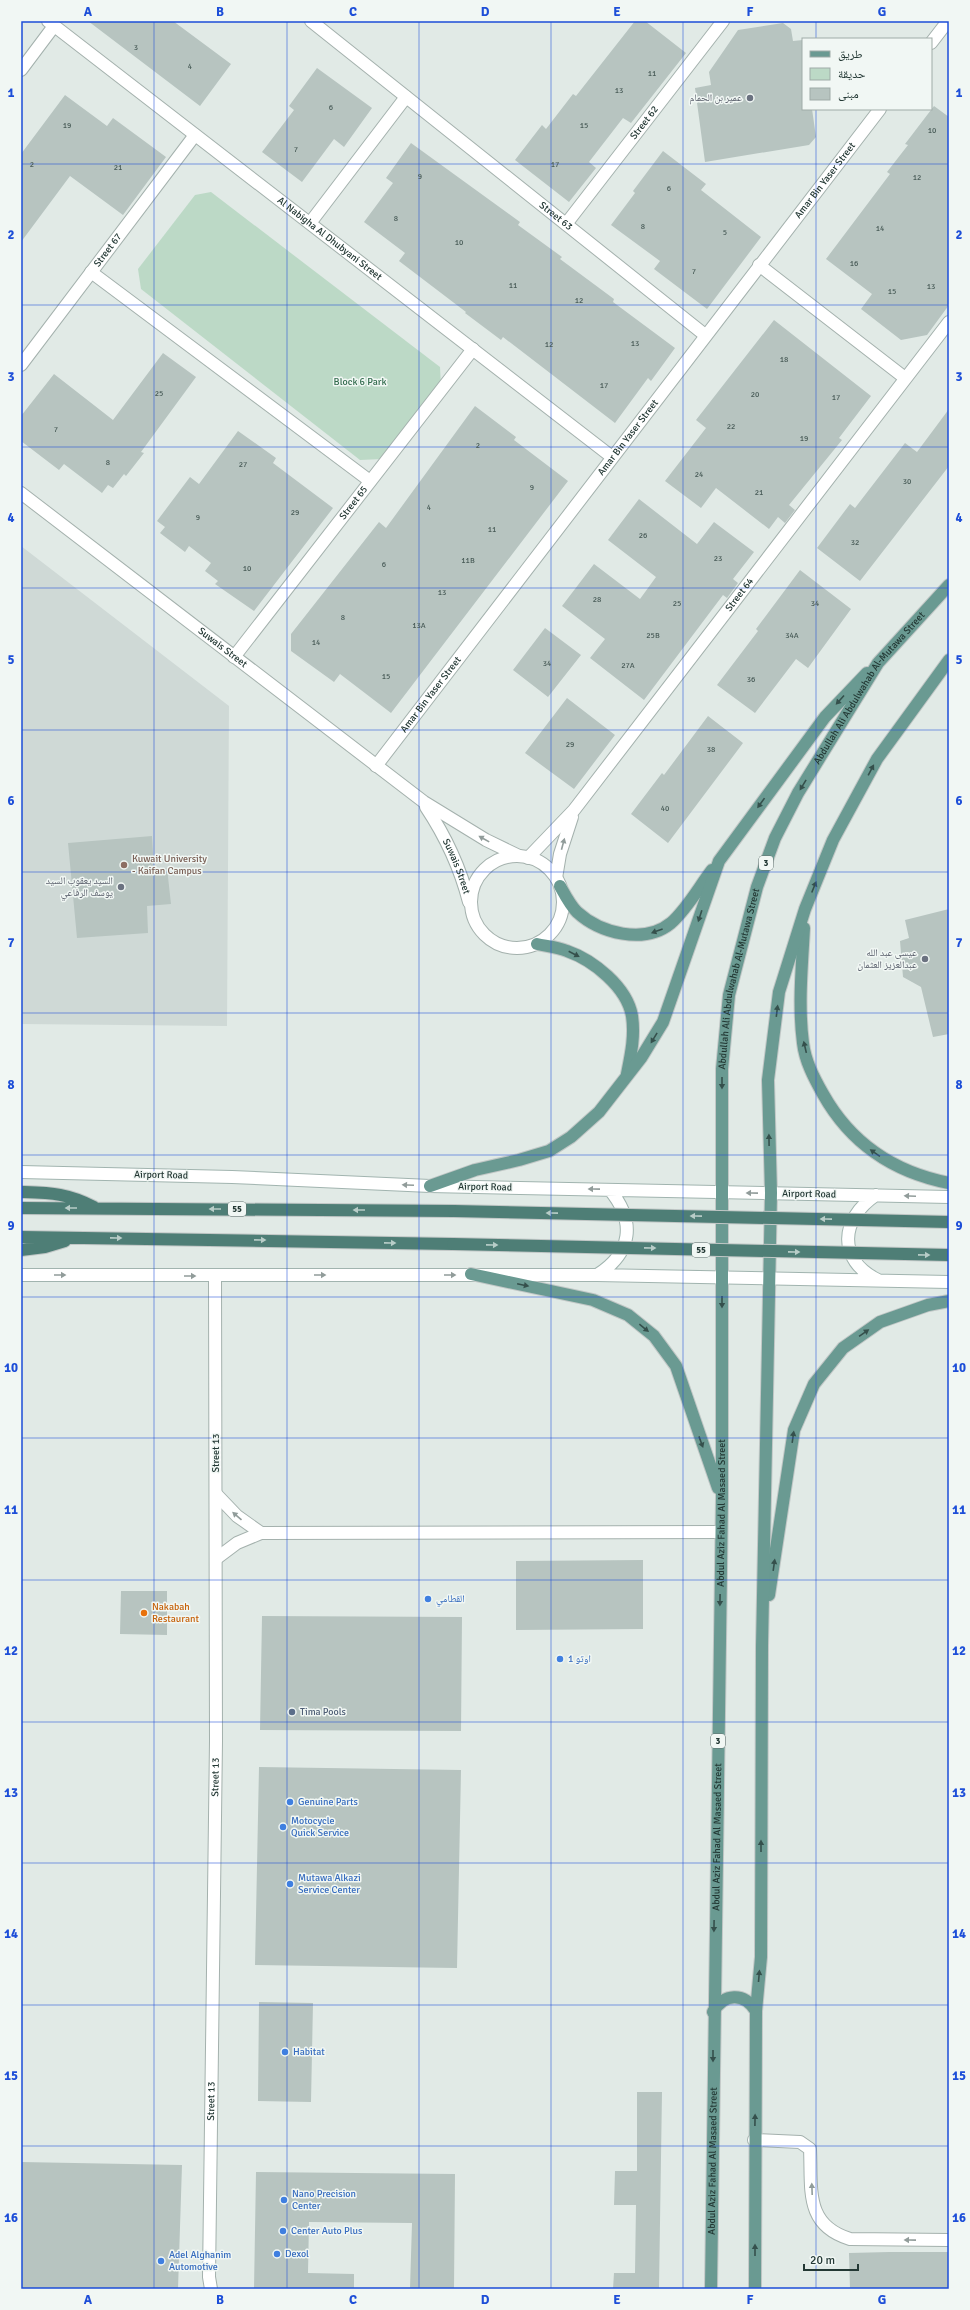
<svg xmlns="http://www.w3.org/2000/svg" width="970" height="2310" font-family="Signika,'Noto Naskh Arabic',sans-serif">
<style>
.built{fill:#cfd9d6}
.green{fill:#bcd9c6}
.building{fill:#b7c4c0}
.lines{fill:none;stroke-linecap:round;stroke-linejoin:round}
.minor-casing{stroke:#a4b1ad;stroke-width:14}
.tertiary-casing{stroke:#a4b1ad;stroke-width:14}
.secondary-casing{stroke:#a1b4af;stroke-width:14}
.primary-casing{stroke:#c1c7c6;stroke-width:14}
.trunk-casing{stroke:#c1c7c6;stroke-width:14}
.minor{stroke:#fff;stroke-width:12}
.tertiary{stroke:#fff;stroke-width:12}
.secondary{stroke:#fff;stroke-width:12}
.primary{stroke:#6a9a92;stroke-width:12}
.trunk{stroke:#4e7e76;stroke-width:12}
.trunk-bridge-casing{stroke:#c1c7c6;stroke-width:14;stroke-linecap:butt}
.trunk-bridge{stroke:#4e7e76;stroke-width:12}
.oneway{fill:#35504c}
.oneway2{fill:#919c9a}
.oneway3{fill:#b8cdc8}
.grid{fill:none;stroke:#1d4ed8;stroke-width:1;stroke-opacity:0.55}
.worship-dot{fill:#6b7280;stroke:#f1f7f4;stroke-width:1.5}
.education-dot{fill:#8d6e63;stroke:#f1f7f4;stroke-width:1.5}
.shop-dot{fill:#3f7fe0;stroke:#f1f7f4;stroke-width:1.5}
.food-dot{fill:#e8710a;stroke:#f1f7f4;stroke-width:1.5}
.service-dot{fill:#5c6f8a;stroke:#f1f7f4;stroke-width:1.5}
.labels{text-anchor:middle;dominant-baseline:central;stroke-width:3;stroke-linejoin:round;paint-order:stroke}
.number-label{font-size:8px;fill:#485b57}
.shield{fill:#f1f7f4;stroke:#61716e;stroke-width:1}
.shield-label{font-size:9px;font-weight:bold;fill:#233834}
.worship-label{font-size:10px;fill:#5b616d;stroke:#f1f7f4;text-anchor:end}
.street-label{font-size:10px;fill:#233834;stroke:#f1f7f4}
.park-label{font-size:10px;fill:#326b4d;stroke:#f1f7f4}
.education-label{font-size:10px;fill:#785e54;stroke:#f1f7f4;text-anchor:start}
.shop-label{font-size:10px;fill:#366cbe;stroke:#f1f7f4;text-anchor:start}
.food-label{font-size:10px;fill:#c56008;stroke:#f1f7f4;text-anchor:start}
.service-label{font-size:10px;fill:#4e5e75;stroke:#f1f7f4;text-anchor:start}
.neatline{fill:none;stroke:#1d4ed8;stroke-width:1.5}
.grid-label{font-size:13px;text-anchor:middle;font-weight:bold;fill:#1d4ed8}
</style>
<rect width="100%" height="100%" fill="#e1eae6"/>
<!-- built -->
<path class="built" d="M21,546L229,706L227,1026L21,1024Z"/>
<!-- green -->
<path class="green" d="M211,192L440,367L441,386L382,459L360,460L141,289L138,269L195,195Z"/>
<!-- building -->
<path class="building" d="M88,21H173L231,64L200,106Z
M635,21H645L686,53L631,123L623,118L589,162L596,168L569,202L515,160L542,125L546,129L573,94L576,96Z
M783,23L791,29L793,41L803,40V109H812L816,137L809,145L705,162L695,88L711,85L709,72L738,30Z
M317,68L372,108L344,147L334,139L302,182L262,152L294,110L289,106Z
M65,95L107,126L113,118L166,157L123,215L70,176L21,242V154Z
M934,106L949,117V305L927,335L901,340L861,309L872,294L826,259L890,174L887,172L908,145L905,144Z
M411,143L520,222L518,225L562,257L560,259L614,299L613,302L675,348L651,381L648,378L615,423L503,337L501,340L465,313L466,312L399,261L405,253L364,222L393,183L386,178Z
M663,151L706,184L701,190L761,237L707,309L654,269L660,261L611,225L635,193L633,191Z
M774,320L871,396L839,438L842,440L789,505L795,510L785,523L778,517L769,529L716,488L701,508L665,481L706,428L696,420Z
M163,353L196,377L141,452L144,453L126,476L124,474L113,488L108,485L102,493L64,464L59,470L21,441V416L54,374L113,420Z
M475,406L516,437L514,440L568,481L391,713L340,674L334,682L291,651V634L379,522L386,528Z
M949,409V466L860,581L817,548L850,504L855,508L905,443L917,452Z
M238,431L276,458L273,463L333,508L254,611L215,584L218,581L205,571L211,563L189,546L185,552L160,533L165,527L157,521L190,477L199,484Z
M639,499L697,544L714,522L754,552L733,579L738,583L727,598L723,595L644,700L590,658L605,639L562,606L594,564L640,599L656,577L608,540Z
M800,570L851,609L808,668L796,659L755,713L717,685L758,631L756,629Z
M545,628L581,655L548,697L513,670Z
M567,698L615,735L574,789L525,753Z
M708,716L743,743L668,843L631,814L662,773L664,775Z
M152,836L154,870L167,868L171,904L147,906L148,933L77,938L68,843Z
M949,909V1034L933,1037L921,987L903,977L900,941L909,938L905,920Z
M643,1560V1629L516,1630V1561Z
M121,1591H167V1635L120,1634Z
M262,1616L462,1617L461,1731L260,1730Z
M259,1767L461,1770L457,1968L255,1965Z
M259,2002L313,2003L311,2102L258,2101Z
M637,2092H662L659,2289H613L614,2273H635L636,2205H614L615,2171H637Z
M21,2162L182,2165L178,2289H21Z
M256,2172L455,2174L454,2289H410L412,2223L309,2222L308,2273L354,2274V2289H254Z
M889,2252H949V2289H850L849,2253Z"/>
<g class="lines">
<defs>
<g id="minor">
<path id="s1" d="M48,21L612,457"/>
<path id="s2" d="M311,21L705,335"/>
<path d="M931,43L948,21"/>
<path d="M21,70L54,26"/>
<path d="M310,223L406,97"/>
<path id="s3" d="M566,224L723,21"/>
<path d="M759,265L905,378"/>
<path d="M91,272L370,481"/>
<path id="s4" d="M21,365L195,135"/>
<path id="s5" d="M234,657L473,349"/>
<path id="s6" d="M376,766L880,109"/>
<path id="s7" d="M528,858L574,810L949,322"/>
<path d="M556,878L560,854L572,817"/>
<path d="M216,1494L237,1516L261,1533"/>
<path d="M217,1558L237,1543L261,1533L721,1532"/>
<path d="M754,2140L800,2142L810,2149C812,2189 804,2225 850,2239L949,2240"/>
<path id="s8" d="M211,2289L209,2277L216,1741L215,1276"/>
</g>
<g id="tertiary">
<path id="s9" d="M21,493L424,802L486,840L519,856"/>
<path id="s10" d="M426,807C446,837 460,867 469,902"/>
<circle cx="517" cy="902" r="46"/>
</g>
<path id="secondary" d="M21,1172L232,1177L430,1186L949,1197
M876,1195C840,1219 837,1260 878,1280
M21,1275H597L949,1282
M597,1275C632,1253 636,1222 610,1190"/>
<g id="primary">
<path d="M560,886C565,895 570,905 577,912C600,933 644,945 671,923C687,909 699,887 712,870"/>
<path d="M804,928C802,966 798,1005 803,1043C805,1061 814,1078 823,1094C851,1144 893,1172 949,1183"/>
<path d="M537,944C546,946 557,947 567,951C593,960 627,987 632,1016C635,1036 631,1054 627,1074"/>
<path d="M430,1186L475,1170L519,1160L549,1151L571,1137L599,1112L641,1058L663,1022L719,861L825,717L867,673"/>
<path d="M471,1274L593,1300L628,1315L654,1336L676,1366L718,1488"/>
<path d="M769,1595L794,1430L814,1384L843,1348L880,1322L928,1305L949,1301"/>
<path d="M713,2012C724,1993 744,1992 756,2011"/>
<path id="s11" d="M711,2289L722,1497V1069L729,995L757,887L775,838L798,793L878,663L949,585"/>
<path d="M755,2289L756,2011L761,1957L762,1646L771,1193L768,1080L779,992L805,909L833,840L877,759L949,660"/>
</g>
<path id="trunk" d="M21,1192C51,1193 67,1193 94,1207
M21,1208L454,1211
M21,1237L453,1244
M21,1250L45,1247L65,1241"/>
</defs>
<!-- minor casing -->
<use href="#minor" class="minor-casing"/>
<!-- tertiary casing -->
<use href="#tertiary" class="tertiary-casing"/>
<!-- secondary casing -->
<use href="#secondary" class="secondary-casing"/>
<!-- primary casing -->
<use href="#primary" class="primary-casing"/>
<!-- trunk casing -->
<use href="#trunk" class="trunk-casing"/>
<!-- minor -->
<use href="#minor" class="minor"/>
<!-- tertiary -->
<use href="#tertiary" class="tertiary"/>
<!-- secondary -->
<use href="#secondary" class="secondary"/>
<!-- primary -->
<use href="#primary" class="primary"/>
<!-- trunk -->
<use href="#trunk" class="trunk"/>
<defs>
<path id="trunk-bridge" d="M454,1211L949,1222
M453,1244L949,1255"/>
</defs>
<!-- trunk-bridge casing -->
<use href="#trunk-bridge" class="trunk-bridge-casing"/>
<!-- trunk-bridge -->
<use href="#trunk-bridge" class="trunk-bridge"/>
</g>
<!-- one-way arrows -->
<defs><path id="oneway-solid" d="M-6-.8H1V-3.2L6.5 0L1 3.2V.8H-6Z"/></defs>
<g class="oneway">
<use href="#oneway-solid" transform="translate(840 700) rotate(132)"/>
<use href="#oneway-solid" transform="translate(871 770) rotate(-62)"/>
<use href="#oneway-solid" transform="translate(803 785) rotate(121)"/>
<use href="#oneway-solid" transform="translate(761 803) rotate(126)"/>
<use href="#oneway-solid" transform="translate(814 887) rotate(-68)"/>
<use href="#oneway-solid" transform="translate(700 916) rotate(108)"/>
<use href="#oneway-solid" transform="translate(657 931) rotate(160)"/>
<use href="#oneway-solid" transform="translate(574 954) rotate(27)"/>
<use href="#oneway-solid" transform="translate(777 1011) rotate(-83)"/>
<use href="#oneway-solid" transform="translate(654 1038) rotate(121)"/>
<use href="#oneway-solid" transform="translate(805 1047) rotate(-103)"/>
<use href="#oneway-solid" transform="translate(722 1083) rotate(90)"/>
<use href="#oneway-solid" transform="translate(769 1140) rotate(-91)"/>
<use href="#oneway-solid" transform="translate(875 1153) rotate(-145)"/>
<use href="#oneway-solid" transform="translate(523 1285) rotate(12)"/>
<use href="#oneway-solid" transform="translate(722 1302) rotate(90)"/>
<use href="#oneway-solid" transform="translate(644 1328) rotate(39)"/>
<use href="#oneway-solid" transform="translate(864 1333) rotate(-35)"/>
<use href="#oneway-solid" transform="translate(793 1437) rotate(-82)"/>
<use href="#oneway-solid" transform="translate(701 1442) rotate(70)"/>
<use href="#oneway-solid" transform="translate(774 1565) rotate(-82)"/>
<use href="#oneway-solid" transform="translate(720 1600) rotate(91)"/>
<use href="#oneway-solid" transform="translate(761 1846) rotate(-90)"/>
<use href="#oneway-solid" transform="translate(714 1926) rotate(91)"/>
<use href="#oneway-solid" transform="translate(759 1976) rotate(-85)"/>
<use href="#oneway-solid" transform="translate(713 2056) rotate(90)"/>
<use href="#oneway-solid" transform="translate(755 2120) rotate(-89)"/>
<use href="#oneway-solid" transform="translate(755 2250) rotate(-90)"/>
</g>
<g class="oneway2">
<use href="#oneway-solid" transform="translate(484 839) rotate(-151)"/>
<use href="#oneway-solid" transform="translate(563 844) rotate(-75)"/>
<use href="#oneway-solid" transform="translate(408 1185) rotate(-177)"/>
<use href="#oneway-solid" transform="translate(594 1189) rotate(-179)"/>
<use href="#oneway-solid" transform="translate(752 1193) rotate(-179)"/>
<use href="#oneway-solid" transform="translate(910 1196) rotate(-178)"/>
<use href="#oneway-solid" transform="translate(60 1275)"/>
<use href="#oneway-solid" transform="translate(320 1275)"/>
<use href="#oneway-solid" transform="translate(450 1275)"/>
<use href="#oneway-solid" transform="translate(190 1276)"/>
<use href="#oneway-solid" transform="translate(237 1516) rotate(-139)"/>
<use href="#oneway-solid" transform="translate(812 2189) rotate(-92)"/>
<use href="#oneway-solid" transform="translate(910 2240) rotate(-179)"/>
</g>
<g class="oneway3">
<use href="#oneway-solid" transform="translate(71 1208) rotate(180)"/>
<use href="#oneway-solid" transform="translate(215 1209) rotate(-180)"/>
<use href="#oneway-solid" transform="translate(359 1210) rotate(-180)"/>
<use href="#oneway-solid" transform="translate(552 1213) rotate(-179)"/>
<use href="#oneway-solid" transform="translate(696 1216) rotate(-179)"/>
<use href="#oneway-solid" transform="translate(826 1219) rotate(-179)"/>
<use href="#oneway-solid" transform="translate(116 1238) rotate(1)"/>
<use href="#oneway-solid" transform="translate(260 1240) rotate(1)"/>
<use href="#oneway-solid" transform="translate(390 1243) rotate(1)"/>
<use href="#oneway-solid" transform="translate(492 1245) rotate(1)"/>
<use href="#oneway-solid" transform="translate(650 1248) rotate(1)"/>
<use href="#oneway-solid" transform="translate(794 1252) rotate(1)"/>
<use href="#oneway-solid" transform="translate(924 1255) rotate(1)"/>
</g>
<!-- grid -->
<path class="grid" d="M154,21V2289M287,21V2289M419,21V2289M551,21V2289M683,21V2289M816,21V39M816,109V2289M21,164H949M21,305H949M21,447H949M21,588H949M21,730H949M21,872H949M21,1013H949M21,1155H949M21,1297H949M21,1438H949M21,1580H949M21,1722H949M21,1863H949M21,2005H949M21,2146H949"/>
<!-- markers -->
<g class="worship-dot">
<circle cx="750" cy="98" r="4"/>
<circle cx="121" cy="887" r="4"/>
<circle cx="925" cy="959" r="4"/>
</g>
<circle class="education-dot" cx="124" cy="865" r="4"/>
<g class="shop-dot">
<circle cx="428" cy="1599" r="4"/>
<circle cx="560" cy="1659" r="4"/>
<circle cx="290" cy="1802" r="4"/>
<circle cx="283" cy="1827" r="4"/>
<circle cx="290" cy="1884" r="4"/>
<circle cx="285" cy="2052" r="4"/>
<circle cx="284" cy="2200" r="4"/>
<circle cx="283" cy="2231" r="4"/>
<circle cx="277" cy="2254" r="4"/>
<circle cx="161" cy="2261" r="4"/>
</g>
<circle class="food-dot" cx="144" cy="1613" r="4"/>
<circle class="service-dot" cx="292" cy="1712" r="4"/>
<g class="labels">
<!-- number labels -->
<g class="number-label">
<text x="136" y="47">3</text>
<text x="190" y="66">4</text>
<text x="652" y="73">11</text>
<text x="619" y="90">13</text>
<text x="331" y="107">6</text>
<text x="67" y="125">19</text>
<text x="584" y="125">15</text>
<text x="932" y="130">10</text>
<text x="296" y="149">7</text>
<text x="32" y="164">2</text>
<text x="555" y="164">17</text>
<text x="118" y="167">21</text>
<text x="420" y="176">9</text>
<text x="917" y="177">12</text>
<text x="669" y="188">6</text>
<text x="396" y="218">8</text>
<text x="643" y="226">8</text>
<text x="880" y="228">14</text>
<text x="725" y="232">5</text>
<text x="459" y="242">10</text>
<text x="854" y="263">16</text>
<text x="694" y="271">7</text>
<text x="513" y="285">11</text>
<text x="931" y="286">13</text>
<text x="892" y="291">15</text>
<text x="579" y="300">12</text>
<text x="635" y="343">13</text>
<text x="549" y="344">12</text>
<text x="784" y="359">18</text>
<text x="604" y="385">17</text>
<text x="159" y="393">25</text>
<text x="755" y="394">20</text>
<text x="836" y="397">17</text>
<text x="731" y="426">22</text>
<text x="56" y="429">7</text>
<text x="804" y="438">19</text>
<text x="478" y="445">2</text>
<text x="108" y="462">8</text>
<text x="243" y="464">27</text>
<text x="699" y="474">24</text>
<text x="907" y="481">30</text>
<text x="532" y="487">9</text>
<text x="759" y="492">21</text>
<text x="429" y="507">4</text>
<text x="295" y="512">29</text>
<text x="198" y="517">9</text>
<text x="492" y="529">11</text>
<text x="643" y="535">26</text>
<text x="855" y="542">32</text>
<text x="718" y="558">23</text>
<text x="468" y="560">11B</text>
<text x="384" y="564">6</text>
<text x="247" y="568">10</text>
<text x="442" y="592">13</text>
<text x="597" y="599">28</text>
<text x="677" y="603">25</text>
<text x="815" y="603">34</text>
<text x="343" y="617">8</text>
<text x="419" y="625">13A</text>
<text x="653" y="635">25B</text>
<text x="792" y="635">34A</text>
<text x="316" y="642">14</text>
<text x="547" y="663">34</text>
<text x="628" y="665">27A</text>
<text x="386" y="676">15</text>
<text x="751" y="679">36</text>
<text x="570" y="744">29</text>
<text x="711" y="749">38</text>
<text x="665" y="808">40</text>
</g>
<!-- shield labels -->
<g class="shield">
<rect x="759" y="856" width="14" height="14" rx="3"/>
<rect x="228" y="1202" width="18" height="14" rx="3"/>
<rect x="692" y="1243" width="18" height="14" rx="3"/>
<rect x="711" y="1734" width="14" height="14" rx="3"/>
</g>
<g class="shield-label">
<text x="766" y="863">3</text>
<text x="237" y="1209">55</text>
<text x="701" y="1250">55</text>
<text x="718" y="1741">3</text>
</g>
<!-- worship labels -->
<g class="worship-label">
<text x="742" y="98">عمير بن الحمام</text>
<text x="113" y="881">السيد يعقوب السيد<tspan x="113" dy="12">يوسف الرفاعي</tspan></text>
<text x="917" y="953">عيسى عبد الله<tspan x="917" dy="12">عبدالعزيز العثمان</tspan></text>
</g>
<!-- street labels -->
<g class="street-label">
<text stroke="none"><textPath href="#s3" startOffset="128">Street 62</textPath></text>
<text stroke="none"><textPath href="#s6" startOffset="738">Amar Bin Yaser Street</textPath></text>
<text stroke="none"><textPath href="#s2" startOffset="313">Street 63</textPath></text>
<text stroke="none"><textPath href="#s1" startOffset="356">Al Nabigha Al Dhubyani Street</textPath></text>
<text stroke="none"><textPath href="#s4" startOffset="144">Street 67</textPath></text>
<text stroke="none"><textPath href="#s6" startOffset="414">Amar Bin Yaser Street</textPath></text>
<text stroke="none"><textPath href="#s5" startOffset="195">Street 65</textPath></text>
<text stroke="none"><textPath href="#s7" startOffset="338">Street 64</textPath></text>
<text stroke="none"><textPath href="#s9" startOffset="254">Suwais Street</textPath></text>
<text stroke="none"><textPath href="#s11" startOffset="1636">Abdullah Ali Abdulwahab Al-Mutawa Street</textPath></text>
<text stroke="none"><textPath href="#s6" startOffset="90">Amar Bin Yaser Street</textPath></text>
<text stroke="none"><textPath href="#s10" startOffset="67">Suwais Street</textPath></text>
<text stroke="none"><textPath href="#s11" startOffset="1312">Abdullah Ali Abdulwahab Al-Mutawa Street</textPath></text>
<text transform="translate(161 1175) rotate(1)">Airport Road</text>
<text transform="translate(485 1187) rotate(1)">Airport Road</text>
<text transform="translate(809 1194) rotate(1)">Airport Road</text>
<text transform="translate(216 1453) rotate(-90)">Street 13</text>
<text stroke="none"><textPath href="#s11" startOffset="776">Abdul Aziz Fahad Al Masaed Street</textPath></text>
<text stroke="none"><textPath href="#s8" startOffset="512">Street 13</textPath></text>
<text stroke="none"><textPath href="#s11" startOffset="452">Abdul Aziz Fahad Al Masaed Street</textPath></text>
<text stroke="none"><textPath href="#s8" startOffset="188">Street 13</textPath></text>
<text stroke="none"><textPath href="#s11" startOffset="128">Abdul Aziz Fahad Al Masaed Street</textPath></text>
</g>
<!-- park labels -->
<g class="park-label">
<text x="360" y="382">Block 6 Park</text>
</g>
<!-- education labels -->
<g class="education-label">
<text x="132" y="859">Kuwait University<tspan x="132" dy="12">- Kaifan Campus</tspan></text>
</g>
<!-- shop labels -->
<g class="shop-label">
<text x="436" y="1599">القطامي</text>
<text x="568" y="1659">اوتو 1</text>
<text x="298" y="1802">Genuine Parts</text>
<text x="291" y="1821">Motocycle<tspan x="291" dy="12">Quick Service</tspan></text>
<text x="298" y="1878">Mutawa Alkazi<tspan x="298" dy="12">Service Center</tspan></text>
<text x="293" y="2052">Habitat</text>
<text x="292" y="2194">Nano Precision<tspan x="292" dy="12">Center</tspan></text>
<text x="291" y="2231">Center Auto Plus</text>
<text x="285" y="2254">Dexol</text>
<text x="169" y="2255">Adel Alghanim<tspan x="169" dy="12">Automotive</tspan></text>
</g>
<!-- food labels -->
<g class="food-label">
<text x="152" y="1607">Nakabah<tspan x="152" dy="12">Restaurant</tspan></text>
</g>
<!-- service labels -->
<g class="service-label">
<text x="300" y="1712">Tima Pools</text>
</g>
</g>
<!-- border -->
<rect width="970" height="2310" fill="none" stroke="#f1f7f4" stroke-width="44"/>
<!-- legend -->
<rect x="802" y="38" width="130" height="72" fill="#f1f7f4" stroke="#9faba7"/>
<rect x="810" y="51" width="20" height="6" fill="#6a9a92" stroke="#9faba7"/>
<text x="838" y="58" font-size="12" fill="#233834">طريق</text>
<rect x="810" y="68" width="20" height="12" fill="#bcd9c6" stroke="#9faba7"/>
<text x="838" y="78" font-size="12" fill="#233834">حديقة</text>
<rect x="810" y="88" width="20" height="12" fill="#b7c4c0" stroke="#9faba7"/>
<text x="838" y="98" font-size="12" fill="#233834">مبنى</text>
<!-- scale -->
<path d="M804 2264v6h54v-6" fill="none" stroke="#233834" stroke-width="2"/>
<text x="810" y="2264" font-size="12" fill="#233834" stroke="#f1f7f4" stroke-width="3" paint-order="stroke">20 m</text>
<rect x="22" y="22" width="926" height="2266" class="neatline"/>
<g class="grid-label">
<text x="88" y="16">A</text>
<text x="220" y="16">B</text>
<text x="353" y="16">C</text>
<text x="485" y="16">D</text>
<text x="617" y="16">E</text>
<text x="750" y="16">F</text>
<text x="882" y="16">G</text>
<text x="11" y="97">1</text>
<text x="959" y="97">1</text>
<text x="11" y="239">2</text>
<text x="959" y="239">2</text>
<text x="11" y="381">3</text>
<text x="959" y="381">3</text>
<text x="11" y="522">4</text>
<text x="959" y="522">4</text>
<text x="11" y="664">5</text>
<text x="959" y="664">5</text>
<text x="11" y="805">6</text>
<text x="959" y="805">6</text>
<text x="11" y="947">7</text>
<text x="959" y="947">7</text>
<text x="11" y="1089">8</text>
<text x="959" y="1089">8</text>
<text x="11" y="1230">9</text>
<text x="959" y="1230">9</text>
<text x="11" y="1372">10</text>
<text x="959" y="1372">10</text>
<text x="11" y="1514">11</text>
<text x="959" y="1514">11</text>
<text x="11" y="1655">12</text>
<text x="959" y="1655">12</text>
<text x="11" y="1797">13</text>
<text x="959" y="1797">13</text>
<text x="11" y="1938">14</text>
<text x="959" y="1938">14</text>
<text x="11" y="2080">15</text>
<text x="959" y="2080">15</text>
<text x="11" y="2222">16</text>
<text x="959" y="2222">16</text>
<text x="88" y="2304">A</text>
<text x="220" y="2304">B</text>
<text x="353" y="2304">C</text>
<text x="485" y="2304">D</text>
<text x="617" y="2304">E</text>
<text x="750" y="2304">F</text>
<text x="882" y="2304">G</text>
</g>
</svg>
